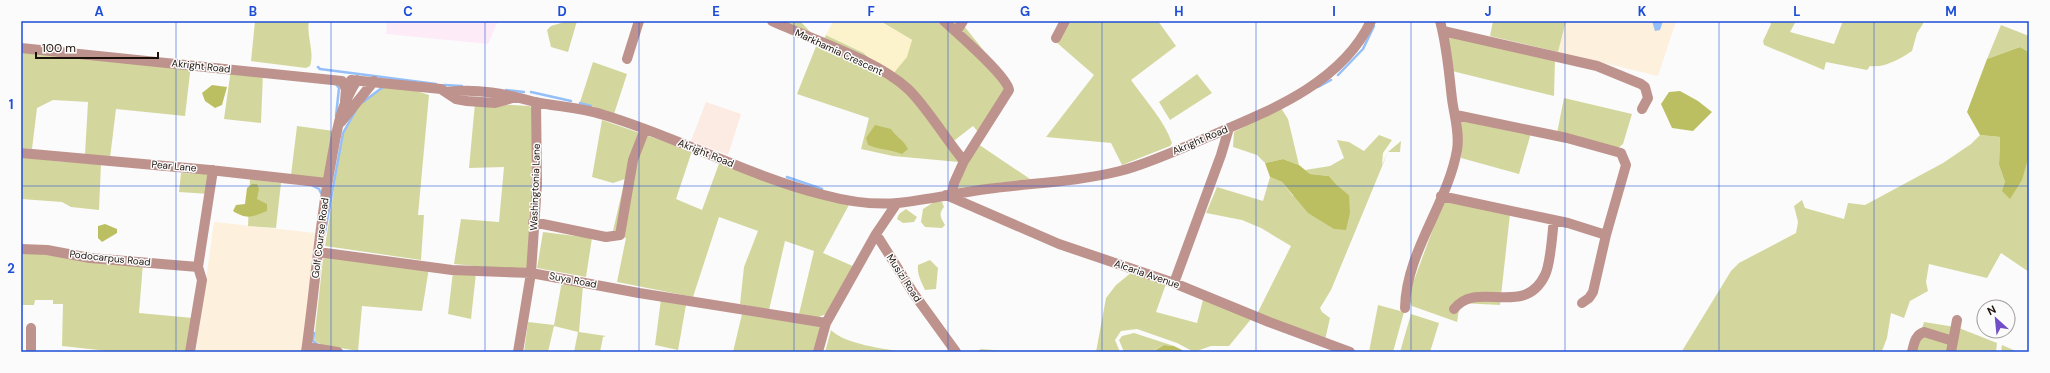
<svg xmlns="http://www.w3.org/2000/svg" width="2050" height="373" font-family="'DM Sans',sans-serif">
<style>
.commercial{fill:#fdf0dc}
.industrial{fill:#fdecf8}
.built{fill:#fcebe2}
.green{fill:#d4d79d}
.forest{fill:#bcbf61}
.sand{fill:#fcf2cc}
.water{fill:#94bff8}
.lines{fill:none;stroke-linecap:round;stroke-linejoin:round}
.stream{stroke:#94bff8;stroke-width:2.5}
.minor{stroke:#be938d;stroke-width:10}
.grid{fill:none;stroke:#1d4ed8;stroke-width:1;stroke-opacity:0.55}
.labels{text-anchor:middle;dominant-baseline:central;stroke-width:3;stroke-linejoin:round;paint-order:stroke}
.street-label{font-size:10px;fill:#1c110a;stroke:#fbfbfb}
.neatline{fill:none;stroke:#1d4ed8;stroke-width:1.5}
.grid-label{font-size:13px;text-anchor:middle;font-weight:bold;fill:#1d4ed8}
</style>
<rect width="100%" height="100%" fill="#fbfbfb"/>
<!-- commercial -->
<path class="commercial" d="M1566,21H1676L1658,76L1558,52Z
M214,222L315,233L302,352H196Z"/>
<!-- industrial -->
<path class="industrial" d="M387,21H498L488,44L386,34Z"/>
<!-- built -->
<path class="built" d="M706,102L741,114L728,155L691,141Z"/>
<!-- green -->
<path class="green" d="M255,21H309C306,36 315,51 310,66L306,68L251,61Z
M568,21H577L568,52L551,47L547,30L551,26Z
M779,21H800L815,37Z
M880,21H960L989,57L1009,86L979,133L973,126L951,143L893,74L912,40Z
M1066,21H1158L1176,46L1131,80C1145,100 1164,120 1172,143L1170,146L1122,165L1111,143L1046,137L1094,75L1056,42Z
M1493,21H1566L1558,52L1490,36Z
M1770,21H1796L1790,32L1834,44L1843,21H1923V24L1917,33L1912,51C1900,59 1885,68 1870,66L1867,70L1826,62L1824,70L1764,45L1763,41L1771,24Z
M2001,25L2029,36V52L2020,47L1987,59Z
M826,35L864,53L871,60L823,41Z
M1447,36L1555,59L1554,96L1452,71Z
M817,44C835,51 856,57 874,66C908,86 936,130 959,162L893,156L861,149L869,118L797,94Z
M21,48L191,65L185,116L116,109L110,158L85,154L88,102L53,100L37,108L32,149L21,148Z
M593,62L627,74L614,114L580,102Z
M231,69L263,73L261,123L224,119Z
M1197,74L1212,93L1170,120L1159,102Z
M382,87L416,91L429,95L418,215H424L421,260L325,246L343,133L360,104Z
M1564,98L1632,114L1623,144L1618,148L1557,133Z
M475,103L530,106L533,111L535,226L528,271L454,264L461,219L499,222L504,167L469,168Z
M1281,108L1288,119L1299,165L1283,159L1265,163L1257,155L1233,147L1234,132Z
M1462,119L1531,133L1519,174L1461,158L1460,121Z
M602,120L692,151L676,199L702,210L720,161L850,203L823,253L855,267L829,313L816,318L799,314L814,251L785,241L769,310L740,304L744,267L758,231L719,217L693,297L617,282L626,238L612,235L625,179L613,183L592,177Z
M297,126L334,131L324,178L291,175Z
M1379,135L1392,140L1383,153L1382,165L1388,152L1401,141L1400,152H1388L1331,290L1320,308L1322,312L1330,318L1325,340L1257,314L1291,246L1261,228L1242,220L1206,213L1217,187L1263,201L1270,177L1282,182L1293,196L1349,195L1337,185L1329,176L1310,174L1305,170L1330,166L1344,158L1337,140L1349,142L1364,151Z
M1980,135L2000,137L1999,165L2005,182L2029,155V272L2001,253L1987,278L1929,264L1926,282L1928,291L1910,301L1904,318L1891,313L1887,338L1882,351L1886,352L1682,351L1731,271L1739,263L1796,233L1798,222L1794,206L1802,200L1805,208L1844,219L1848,203L1865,205L1943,163L1971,144Z
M978,144L1030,179L959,188L957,186Z
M21,156L55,161L101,164L99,210L71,207L62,202L21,199Z
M181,173L211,174L209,194L179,192Z
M250,179L281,183L276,228L248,226Z
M1444,199L1510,214L1500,305L1460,303L1457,322L1412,306L1410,302V291Z
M934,202H942L944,207C938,214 941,218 945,225L942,228L925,227L921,222L923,209Z
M906,209L917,217L914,222L903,223L897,219L899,214Z
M543,232L592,238L586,277L537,268Z
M21,249L143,263L139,313L193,318L187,352H117L62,346L63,304H53V300H35L34,305H21Z
M327,256L429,268L422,311L362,306L358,351L322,345L315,341V332L323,259Z
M930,260L938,268L936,289L925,290C921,281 917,275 918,265Z
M453,272L476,273L471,319L448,314Z
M1132,272L1166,284L1156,312L1197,323L1204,296L1252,318L1229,346H1211L1194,352L1177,343L1137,329L1121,331L1115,340L1120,352H1096L1106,298L1116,285Z
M562,281L583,285L579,332L606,336L603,337L600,352H574L578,332L554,326L548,352H524L528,322L554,325Z
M661,299L686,305L678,350L655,345Z
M1378,305L1404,312L1393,352H1369Z
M742,314L818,326L823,330L816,352H733Z
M1411,314L1439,323L1430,352H1400Z
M1924,322L1955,327L1951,352H1915Z
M1959,328L1997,343L1996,352H1953Z
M831,330C844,344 885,349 904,352H825Z
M1134,333L1174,346L1164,345L1151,352H1124L1119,340L1122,336Z
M2002,345L2018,352H2001Z
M981,349L1016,352H975Z"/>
<!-- forest -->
<path class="forest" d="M2020,47L2029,52V155L2022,180L2010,199L2002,191L2005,182L1999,165L2000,137L1980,135L1967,112L1987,59Z
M212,85L227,87L222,105L215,108L205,101L202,93Z
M1680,91L1698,101L1712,112L1693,131L1672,128L1661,104L1669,92Z
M875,125L891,129C896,137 904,140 908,149L902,154C890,149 879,150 868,145L866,138Z
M1283,159L1299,165L1310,174L1329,176L1337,185L1349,195L1350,213L1346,230L1334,229L1308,213L1282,182L1270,177L1265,163Z
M252,184H257L259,189L257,199L267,204V211C252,217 247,220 233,211L236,205L245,204L247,188Z
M105,224L117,229V233L102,242L98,238V226Z
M1164,345L1174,346L1186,352H1152Z"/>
<!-- sand -->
<path class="sand" d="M833,21H880L912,40L907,57L893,74L871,60L864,53L826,35Z"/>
<!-- water -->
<path class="water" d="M1652,21H1663L1660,30L1655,31Z"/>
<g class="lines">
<!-- stream -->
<path class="stream" d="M318,67L320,69L436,84
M1338,75L1363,49L1374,26
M335,83L339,88L336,116
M444,85L462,86
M1318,87L1331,80
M506,90L524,92
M531,92L571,101
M363,102L383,87
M580,103L591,106
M787,177L822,189
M313,186L319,189L321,193
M325,232L343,133L356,110
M314,333L313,341L318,345"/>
<!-- minor -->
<path class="minor" d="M772,21C813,40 875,59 908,89C927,107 946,140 964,161
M944,21C956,32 1007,76 1009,90L964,161L954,183L952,194
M1443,31L1597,66L1641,84L1645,87L1648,98L1642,109
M956,32L963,21
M1056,38L1065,21
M21,48L342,81L346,89L345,101
M627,59L639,21
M351,80L441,89L456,99L467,101L495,103L516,97
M447,92C477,88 506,94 535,102C558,107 580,107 604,115C678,137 748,176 824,195C846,201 874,205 898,203C927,200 957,193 987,189C1031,183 1076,182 1120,171C1150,163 1180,149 1208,137C1269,111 1341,84 1371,21
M1456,115L1567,138L1621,153L1626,165L1606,235L1593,292L1589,298L1582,303
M341,122L374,81
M21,153L210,170L327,183
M946,195L1059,244L1174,283L1269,322L1350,352
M1441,196L1568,223L1606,235
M897,203L876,234L914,294L956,352
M533,222L606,237L620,235L633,160L645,129
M21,249L47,250L90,258L198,267
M318,252L452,270L531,273L639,293L826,323
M1174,283L1221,155L1229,128
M1405,308C1406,252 1448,203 1457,150C1460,133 1454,115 1452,99C1449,73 1447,46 1440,21
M1454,309C1477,279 1524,319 1545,275C1551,263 1552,234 1554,220
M31,328V352
M307,347L338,352
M190,352L202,280L198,267L213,170
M306,352C315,289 319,225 331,163C337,130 339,109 357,80
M518,352L531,273L537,184L536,102
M818,352L826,323L876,234
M1912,352C1914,344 1915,335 1924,332L1953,341
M1951,352L1957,320"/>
</g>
<!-- grid -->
<path class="grid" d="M176,21V352M331,21V352M485,21V352M639,21V352M794,21V352M948,21V352M1102,21V352M1256,21V352M1411,21V352M1565,21V352M1719,21V352M1874,21V352M21,186H2029"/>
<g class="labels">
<!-- street labels -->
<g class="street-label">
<text transform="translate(839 52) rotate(25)">Markhamia Crescent</text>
<text transform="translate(201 66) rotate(6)">Akright Road</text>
<text transform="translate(1200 140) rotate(-23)">Akright Road</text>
<text transform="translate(706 153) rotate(22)">Akright Road</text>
<text transform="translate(174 166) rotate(5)">Pear Lane</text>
<text transform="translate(535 187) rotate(-88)">Washingtonia Lane</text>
<text transform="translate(320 238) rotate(-83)">Golf Course Road</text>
<text transform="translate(110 258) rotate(6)">Podocarpus Road</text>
<text transform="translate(1147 274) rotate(19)">Alcaria Avenue</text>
<text transform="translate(904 278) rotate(57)">Musizi Road</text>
<text transform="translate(573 280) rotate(11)">Suya Road</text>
</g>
</g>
<!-- border -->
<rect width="2050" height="373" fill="none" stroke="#fbfbfb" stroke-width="44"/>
<!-- north arrow -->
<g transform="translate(1996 319) rotate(333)"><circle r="19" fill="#fbfbfb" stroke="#a29d9b"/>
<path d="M0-3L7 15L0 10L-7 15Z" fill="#714ec8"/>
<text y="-6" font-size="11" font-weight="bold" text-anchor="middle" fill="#1c110a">N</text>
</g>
<!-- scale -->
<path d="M36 52v6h122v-6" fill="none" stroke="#1c110a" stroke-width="2"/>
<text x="42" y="52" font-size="12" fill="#1c110a" stroke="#fbfbfb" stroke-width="3" paint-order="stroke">100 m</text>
<rect x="22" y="22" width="2006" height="329" class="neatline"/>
<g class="grid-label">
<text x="99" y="16">A</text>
<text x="253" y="16">B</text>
<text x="408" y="16">C</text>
<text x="562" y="16">D</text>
<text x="716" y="16">E</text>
<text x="871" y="16">F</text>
<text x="1025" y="16">G</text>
<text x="1179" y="16">H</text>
<text x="1334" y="16">I</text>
<text x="1488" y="16">J</text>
<text x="1642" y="16">K</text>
<text x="1797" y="16">L</text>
<text x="1951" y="16">M</text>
<text x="11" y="109">1</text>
<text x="11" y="273">2</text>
</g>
</svg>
